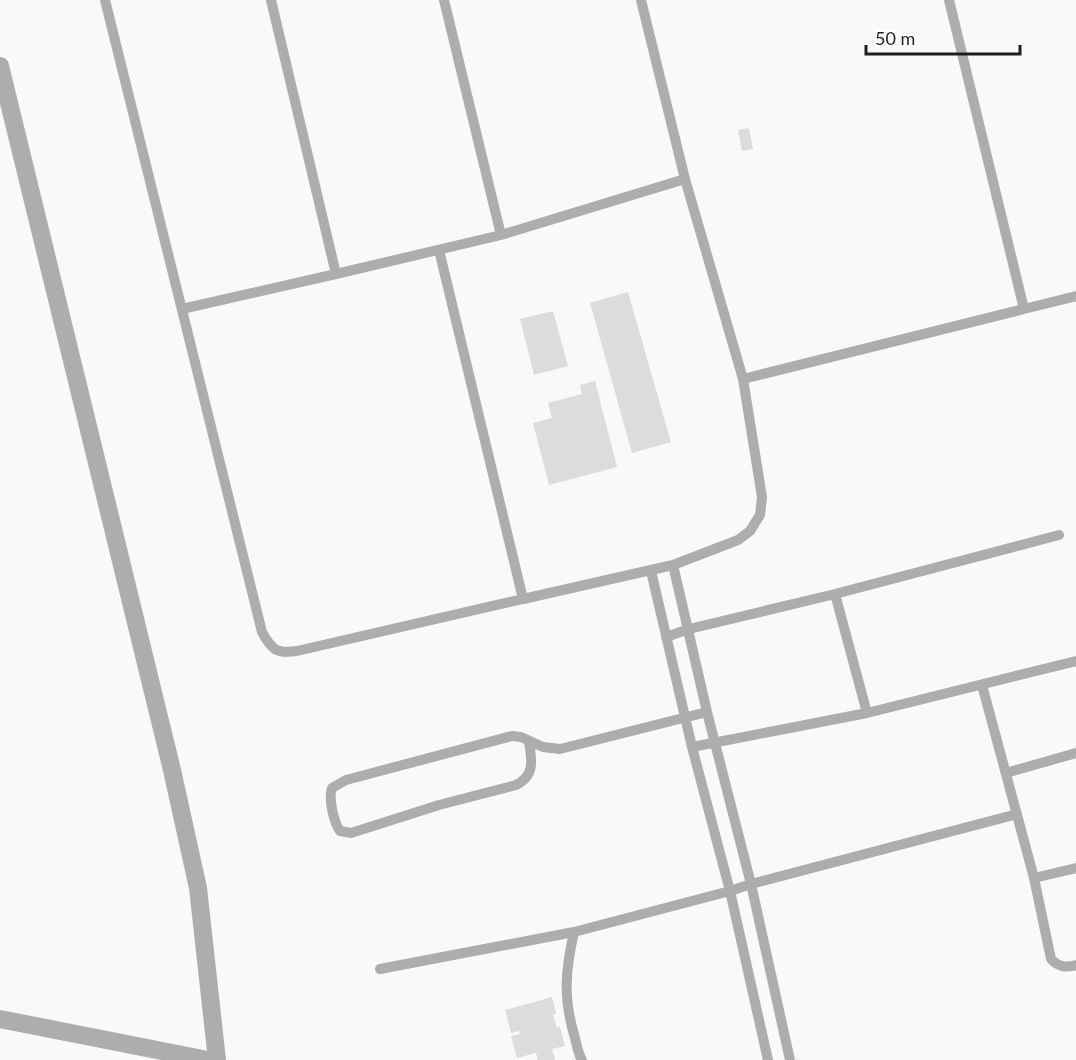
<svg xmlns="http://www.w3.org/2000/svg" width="1076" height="1060" font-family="Lato,sans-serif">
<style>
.building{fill:#dadcdd}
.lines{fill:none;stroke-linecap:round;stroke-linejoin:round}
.service{stroke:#acadad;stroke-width:10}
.minor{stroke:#acadad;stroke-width:18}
.tertiary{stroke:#acadad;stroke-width:18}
</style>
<rect width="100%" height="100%" fill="#f8f9fb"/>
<!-- building -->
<path class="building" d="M749,128L753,149L742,151L738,130Z
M628,292L671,442L632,453L590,303Z
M553,311L568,366L534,375L520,319Z
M595,381L617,467L549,485L533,423L552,418L548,403L582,394L580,385Z
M552,997L556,1014L553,1015L557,1028L560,1027L565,1046L552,1049L555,1060H538L536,1053L517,1058L511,1036L520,1034L519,1031L511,1033L505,1010Z"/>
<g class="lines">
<!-- service -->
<path class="service" d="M105,0L262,632C272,650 276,654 297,651L523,599
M271,0L336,274
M444,0L501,235
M439,250L523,599L673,565L738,540L750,531L760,515L762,497L743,379L685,179L641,0
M182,309L336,274L501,235L685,179
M1024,309L1076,296
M743,379L1024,309L949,0
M673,565L707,712L751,884L790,1060
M651,571L692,747L730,891L768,1060
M835,594L867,713
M666,637L689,629L835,594L1059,535
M982,685L1034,878L1051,959C1059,967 1065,968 1076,965
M529,742C532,760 535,776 516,785L439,805L351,833L340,831C334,823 328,798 332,788L346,780L512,736L521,737L543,747L560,749L707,712
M692,747L867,713L1076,661
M1006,773L1076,753
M1034,878L1076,868
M574,932C565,972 563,999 575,1038C577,1046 578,1053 582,1060
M380,969L574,932L730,891L751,884L1017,814"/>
<!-- minor -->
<path class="minor" d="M0,66L172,770L198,888L217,1060"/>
<!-- tertiary -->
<path class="tertiary" d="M0,1019L208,1060"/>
</g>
<!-- scale -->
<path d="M866 45v9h154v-9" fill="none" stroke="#1f1f20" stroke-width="3"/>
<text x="875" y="45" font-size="18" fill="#1f1f20" stroke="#ffffff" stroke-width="4.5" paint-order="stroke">50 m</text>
</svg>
